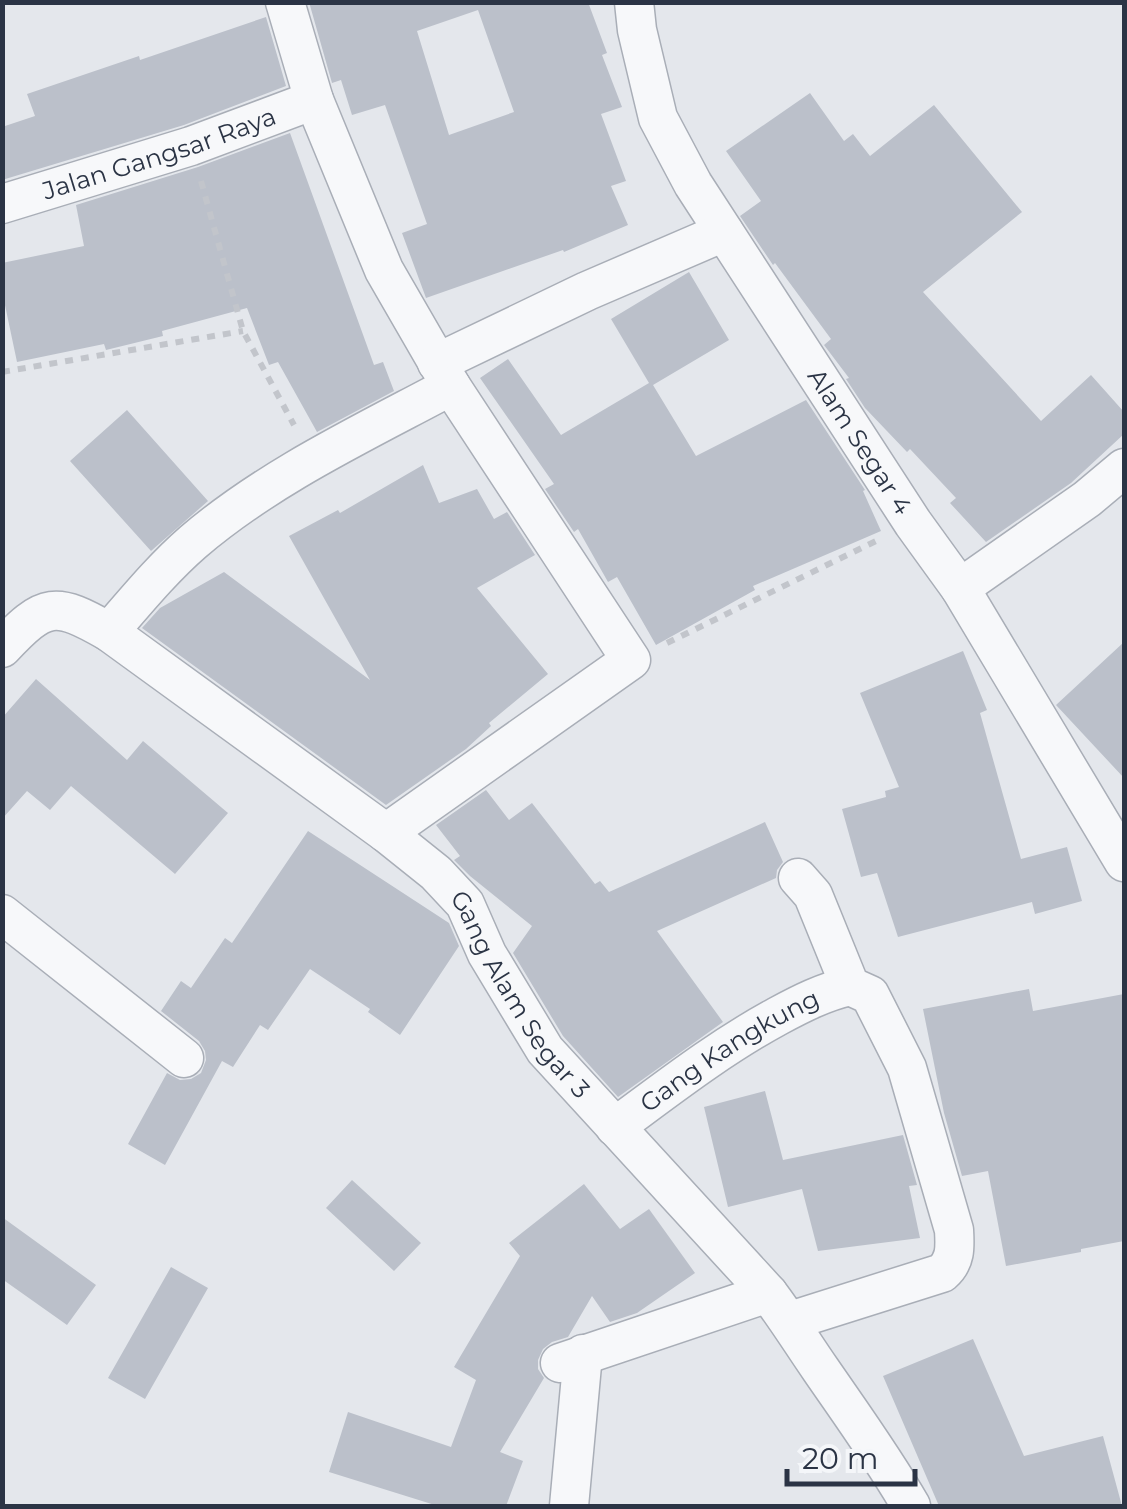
<svg xmlns="http://www.w3.org/2000/svg" width="1127" height="1509" font-family="Montserrat,sans-serif">
<style>
.building{fill:#bbc0ca;fill-rule:evenodd}
.lines{fill:none;stroke-linecap:round;stroke-linejoin:round}
.street-casing{stroke:#a9aeb7;stroke-width:41}
.path{stroke:#c2c5cb;stroke-width:6;stroke-dasharray:8 8;stroke-linecap:butt}
.street{stroke:#f7f8fa;stroke-width:38}
.labels{text-anchor:middle;dominant-baseline:central;stroke-width:8;stroke-linejoin:round;paint-order:stroke}
.street-label{font-size:25px;fill:#2b3445;stroke:#f4f6f9}
</style>
<rect width="100%" height="100%" fill="#e4e7ec"/>
<!-- building -->
<path class="building" d="M309,2H588L607,53L602,55L622,107L601,114L626,181L611,186L628,225L564,252L563,250L426,298L402,233L427,224L385,105L352,115L341,80L332,83ZM478,10L514,112L449,135L417,31Z
M266,17L286,86L184,125L2,180V127L35,116L27,94L139,56L140,60Z
M810,93L844,141L853,134L870,156L934,105L1022,212L923,292L1041,421L1091,375L1124,412V434L1071,483L986,542L950,503L956,498L910,449L907,452L865,408L846,379L849,378L824,345L831,339L775,263L773,265L740,216L761,201L726,151Z
M290,133L374,365L383,362L394,391L317,432L278,362L269,365L247,308L162,331L163,336L106,350L104,344L17,362L2,291V263L84,246L76,205L198,167Z
M689,272L729,340L653,385L696,456L806,400L865,490L863,491L881,531L753,586L755,590L656,645L617,577L608,582L578,529L574,532L545,489L554,484L480,378L508,359L561,435L649,383L611,319Z
M127,410L208,501L151,551L70,461Z
M423,465L439,503L477,489L494,519L507,512L535,555L477,588L548,674L489,723L491,726L466,749L386,805L142,628L160,608L224,572L370,680L289,536L338,510L340,513Z
M1124,642V778L1056,705Z
M963,651L987,710L980,713L1021,859L1067,847L1082,901L1035,914L1032,902L898,937L877,873L861,877L842,809L886,797L885,791L899,787L860,693Z
M36,679L127,760L143,741L228,813L175,874L71,786L50,810L27,791L2,819V718Z
M486,790L509,820L532,803L595,884L600,881L609,892L765,822L783,862L777,870L776,878L657,931L723,1022L618,1097L563,1036L513,953L532,926L470,876L454,860L460,856L436,825Z
M308,831L449,923L459,946L400,1035L368,1012L370,1009L310,969L268,1030L260,1025L233,1067L222,1061L165,1165L128,1144L167,1073L180,1080L191,1079L201,1073L206,1060L205,1051L199,1041L161,1011L181,981L191,988L225,938L232,943Z
M1029,989L1033,1011L1124,994V1241L1081,1249V1252L1006,1266L988,1171L962,1176L944,1113L923,1009Z
M765,1091L783,1160L903,1135L917,1185L909,1186L920,1238L818,1251L802,1189L728,1207L704,1107Z
M352,1180L421,1243L394,1271L326,1208Z
M584,1184L620,1229L649,1209L695,1273L637,1313L610,1322L592,1296L568,1337L552,1342L543,1349L538,1360V1369L544,1378L500,1452L523,1461L506,1506H438L329,1472L348,1412L451,1447L476,1380L454,1367L520,1256L509,1243Z
M2,1217L96,1285L67,1325L2,1279Z
M171,1267L208,1288L145,1399L108,1378Z
M973,1339L1024,1456L1103,1436L1122,1506H939L883,1376Z"/>
<g class="lines">
<defs>
<g id="street">
<path d="M285,2L314,100L384,270L451,386L631,660L386,833"/>
<path id="s1" d="M634,2L637,30L658,118L693,184L913,523L960,588L1124,862"/>
<path id="s2" d="M2,204L191,146L314,100"/>
<path d="M437,363L587,291L724,232"/>
<path d="M960,588L1087,499L1124,468"/>
<path d="M109,632C136,601 162,569 193,542C269,477 363,433 451,386"/>
<path id="s3" d="M2,648C45,602 55,601 109,632L386,833L436,873L465,904L487,954L545,1050L768,1293C787,1318 803,1344 821,1370C852,1415 884,1459 911,1506"/>
<path d="M2,914L184,1058"/>
<path id="s4" d="M615,1127C668,1088 719,1048 778,1016C802,1003 824,992 850,986"/>
<path d="M790,1321L942,1273C956,1261 955,1247 954,1230L907,1068L870,995L850,986L813,895L798,878"/>
<path d="M560,1363L768,1293"/>
<path d="M569,1506L583,1354"/>
</g>
</defs>
<!-- street casing -->
<use href="#street" class="street-casing"/>
<!-- path -->
<path class="path" d="M201,181L243,331L294,425
M2,372L243,331
M667,643L876,541"/>
<!-- street -->
<use href="#street" class="street"/>
</g>
<g class="labels">
<!-- street labels -->
<g class="street-label">
<text stroke="none"><textPath href="#s2" startOffset="165">Jalan Gangsar Raya</textPath></text>
<text stroke="none"><textPath href="#s1" startOffset="500">Alam Segar 4</textPath></text>
<text stroke="none"><textPath href="#s3" startOffset="680">Gang Alam Segar 3</textPath></text>
<text stroke="none"><textPath href="#s4" startOffset="138">Gang Kangkung</textPath></text>
</g>
</g>
<!-- border -->
<rect width="1127" height="1509" fill="none" stroke="#2b3445" stroke-width="10"/>
<!-- scale -->
<path d="M787 1469v15h128v-15" fill="none" stroke="#2b3445" stroke-width="5"/>
<text x="802" y="1469" font-size="30" fill="#2b3445" stroke="#f4f6f9" stroke-width="8" paint-order="stroke">20 m</text>
</svg>
